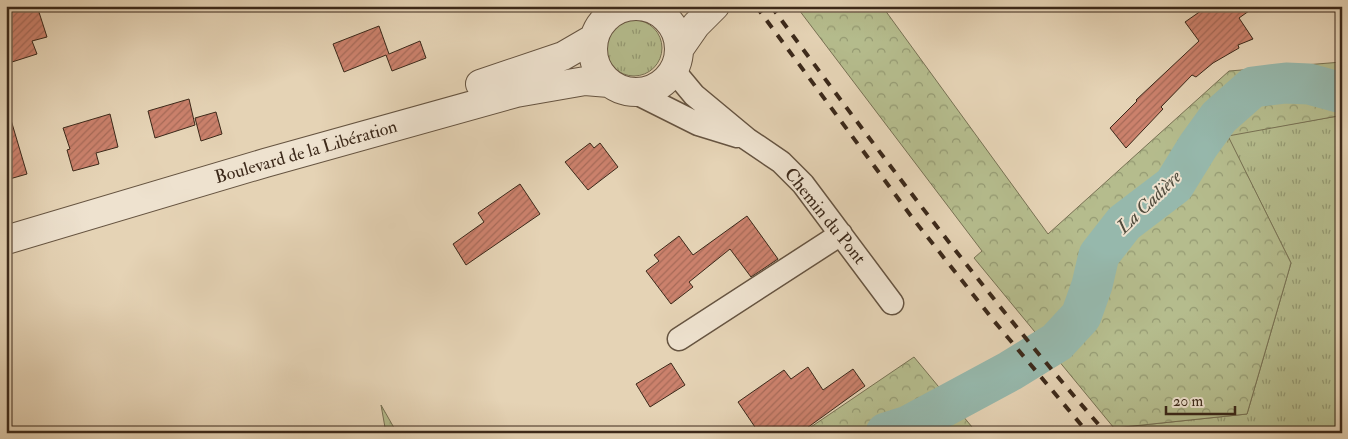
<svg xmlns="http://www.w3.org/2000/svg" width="1348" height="439" font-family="'IM FELL Double Pica',serif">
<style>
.grass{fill:url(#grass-tufts);stroke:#787254}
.forest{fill:url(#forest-crowns);stroke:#787254}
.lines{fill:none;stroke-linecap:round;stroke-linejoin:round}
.river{stroke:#96b8ac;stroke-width:41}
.building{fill:url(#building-hatch);stroke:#3c291a}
.minor-casing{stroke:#665441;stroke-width:25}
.tertiary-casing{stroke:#665441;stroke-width:30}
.minor{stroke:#eee2cf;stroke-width:22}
.tertiary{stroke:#eee2cf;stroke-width:28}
.rail{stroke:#3c291a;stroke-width:4;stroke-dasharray:9 9;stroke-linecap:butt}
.labels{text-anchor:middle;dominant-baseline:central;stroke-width:4;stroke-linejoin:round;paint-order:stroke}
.street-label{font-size:18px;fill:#3c291a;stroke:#eee2cf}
.water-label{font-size:19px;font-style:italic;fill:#524d3e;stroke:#eee2cf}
</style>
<defs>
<pattern id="grass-tufts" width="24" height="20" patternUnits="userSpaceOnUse" patternTransform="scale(1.25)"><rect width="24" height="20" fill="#b5bc8d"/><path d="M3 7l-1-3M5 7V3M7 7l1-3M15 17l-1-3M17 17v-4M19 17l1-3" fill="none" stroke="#949972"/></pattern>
<pattern id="forest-crowns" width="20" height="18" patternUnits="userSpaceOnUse" patternTransform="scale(1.25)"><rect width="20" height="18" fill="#b5bc8d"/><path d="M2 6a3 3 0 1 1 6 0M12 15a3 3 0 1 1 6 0" fill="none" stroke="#949972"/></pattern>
<pattern id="building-hatch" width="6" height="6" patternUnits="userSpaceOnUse" patternTransform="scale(1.25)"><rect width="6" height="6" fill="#cb816c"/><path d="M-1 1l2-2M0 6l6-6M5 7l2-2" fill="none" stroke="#a66a58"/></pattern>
</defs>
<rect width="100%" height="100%" fill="#e5d3b5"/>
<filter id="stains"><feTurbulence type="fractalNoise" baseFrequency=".004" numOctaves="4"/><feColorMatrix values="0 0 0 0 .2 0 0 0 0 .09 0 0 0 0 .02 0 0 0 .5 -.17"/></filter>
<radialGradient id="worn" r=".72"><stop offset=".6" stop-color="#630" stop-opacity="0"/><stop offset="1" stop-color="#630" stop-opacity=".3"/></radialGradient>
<!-- grass -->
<path class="grass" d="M606 48a28 28 0 1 1 56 0a28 28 0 1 1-56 0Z
M1338,116L1342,117V433H1119L1114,428L1247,414L1291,263L1227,135Z"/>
<!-- forest -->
<path class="forest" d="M796,6H882L1048,234L1229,71L1342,62V117L1338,116L1228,136L1291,263L1247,414L1114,428L974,258L982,251Z
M914,357L977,433H801H802Z
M381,405L397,433H386Z"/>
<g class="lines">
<!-- river -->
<path class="river" d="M886,433L908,426L1010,371L1057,342L1081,316L1092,285L1099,255L1124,223L1174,185L1198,146L1219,117L1253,87L1286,83L1309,84L1342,93"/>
</g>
<!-- building -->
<path class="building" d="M6,6H37L47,37L32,41L37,54L12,62L6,46Z
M1208,6H1256L1239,18L1253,39L1238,45L1239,48L1213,63L1196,77L1192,75L1161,107L1163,109L1126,148L1110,128L1137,101L1136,100L1199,41L1185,22Z
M379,26L389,54L420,41L426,58L392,71L386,55L344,72L333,44Z
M189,99L195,125L155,138L148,111Z
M216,112L222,134L201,141L195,118Z
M110,114L118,147L96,153L99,164L73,171L67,150L70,149L63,128Z
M11,120L27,174L6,180V121Z
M590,143L594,148L600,143L618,167L588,190L565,162Z
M520,184L540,214L466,265L453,244L484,222L478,213Z
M747,216L778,259L751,277L730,249L689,282L693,287L671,304L646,271L659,261L654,255L679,236L693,255Z
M671,363L685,385L650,407L636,384Z
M808,367L823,390L853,369L865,386L800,433H759L738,402L784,370L791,379Z"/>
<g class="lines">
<defs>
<path id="minor" d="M674,71L694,95L747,139L781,162L803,184L892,303
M636,93L698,124L737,136
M679,339L841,234"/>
<path id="tertiary" d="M593 49a43 43 0 1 1 86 0a43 43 0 1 1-86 0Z
M680,48L696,25L715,6
M480,84L563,56L594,38
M6,240L265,163L516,93L585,81L609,83"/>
</defs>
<!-- minor casing -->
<use href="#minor" class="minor-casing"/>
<!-- tertiary casing -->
<use href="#tertiary" class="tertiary-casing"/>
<!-- minor -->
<use href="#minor" class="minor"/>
<!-- tertiary -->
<use href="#tertiary" class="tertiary"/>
<!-- rail -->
<path class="rail" d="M756,6L914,220L994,321L1088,433
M771,6C879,152 986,296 1106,433"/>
</g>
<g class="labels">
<!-- street labels -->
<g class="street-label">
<text transform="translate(306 152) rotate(-16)">Boulevard de la Libération</text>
<text transform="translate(825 216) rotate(51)">Chemin du Pont</text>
</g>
<!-- water labels -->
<g class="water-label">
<text transform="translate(1149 202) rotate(-44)">La Cadière</text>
</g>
</g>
<!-- margin -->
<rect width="1348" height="439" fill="none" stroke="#e5d3b5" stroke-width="25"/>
<rect x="8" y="8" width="1333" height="424" fill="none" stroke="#3c291a" stroke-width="2.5"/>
<rect x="12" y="12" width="1323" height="414" fill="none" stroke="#3c291a"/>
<!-- scale -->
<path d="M1166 406v8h69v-8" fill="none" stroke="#3c291a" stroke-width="2.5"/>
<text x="1173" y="406" font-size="15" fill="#3c291a" stroke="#eee2cf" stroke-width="4" paint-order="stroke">20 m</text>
<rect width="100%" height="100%" filter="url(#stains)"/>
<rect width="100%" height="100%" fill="url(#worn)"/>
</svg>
